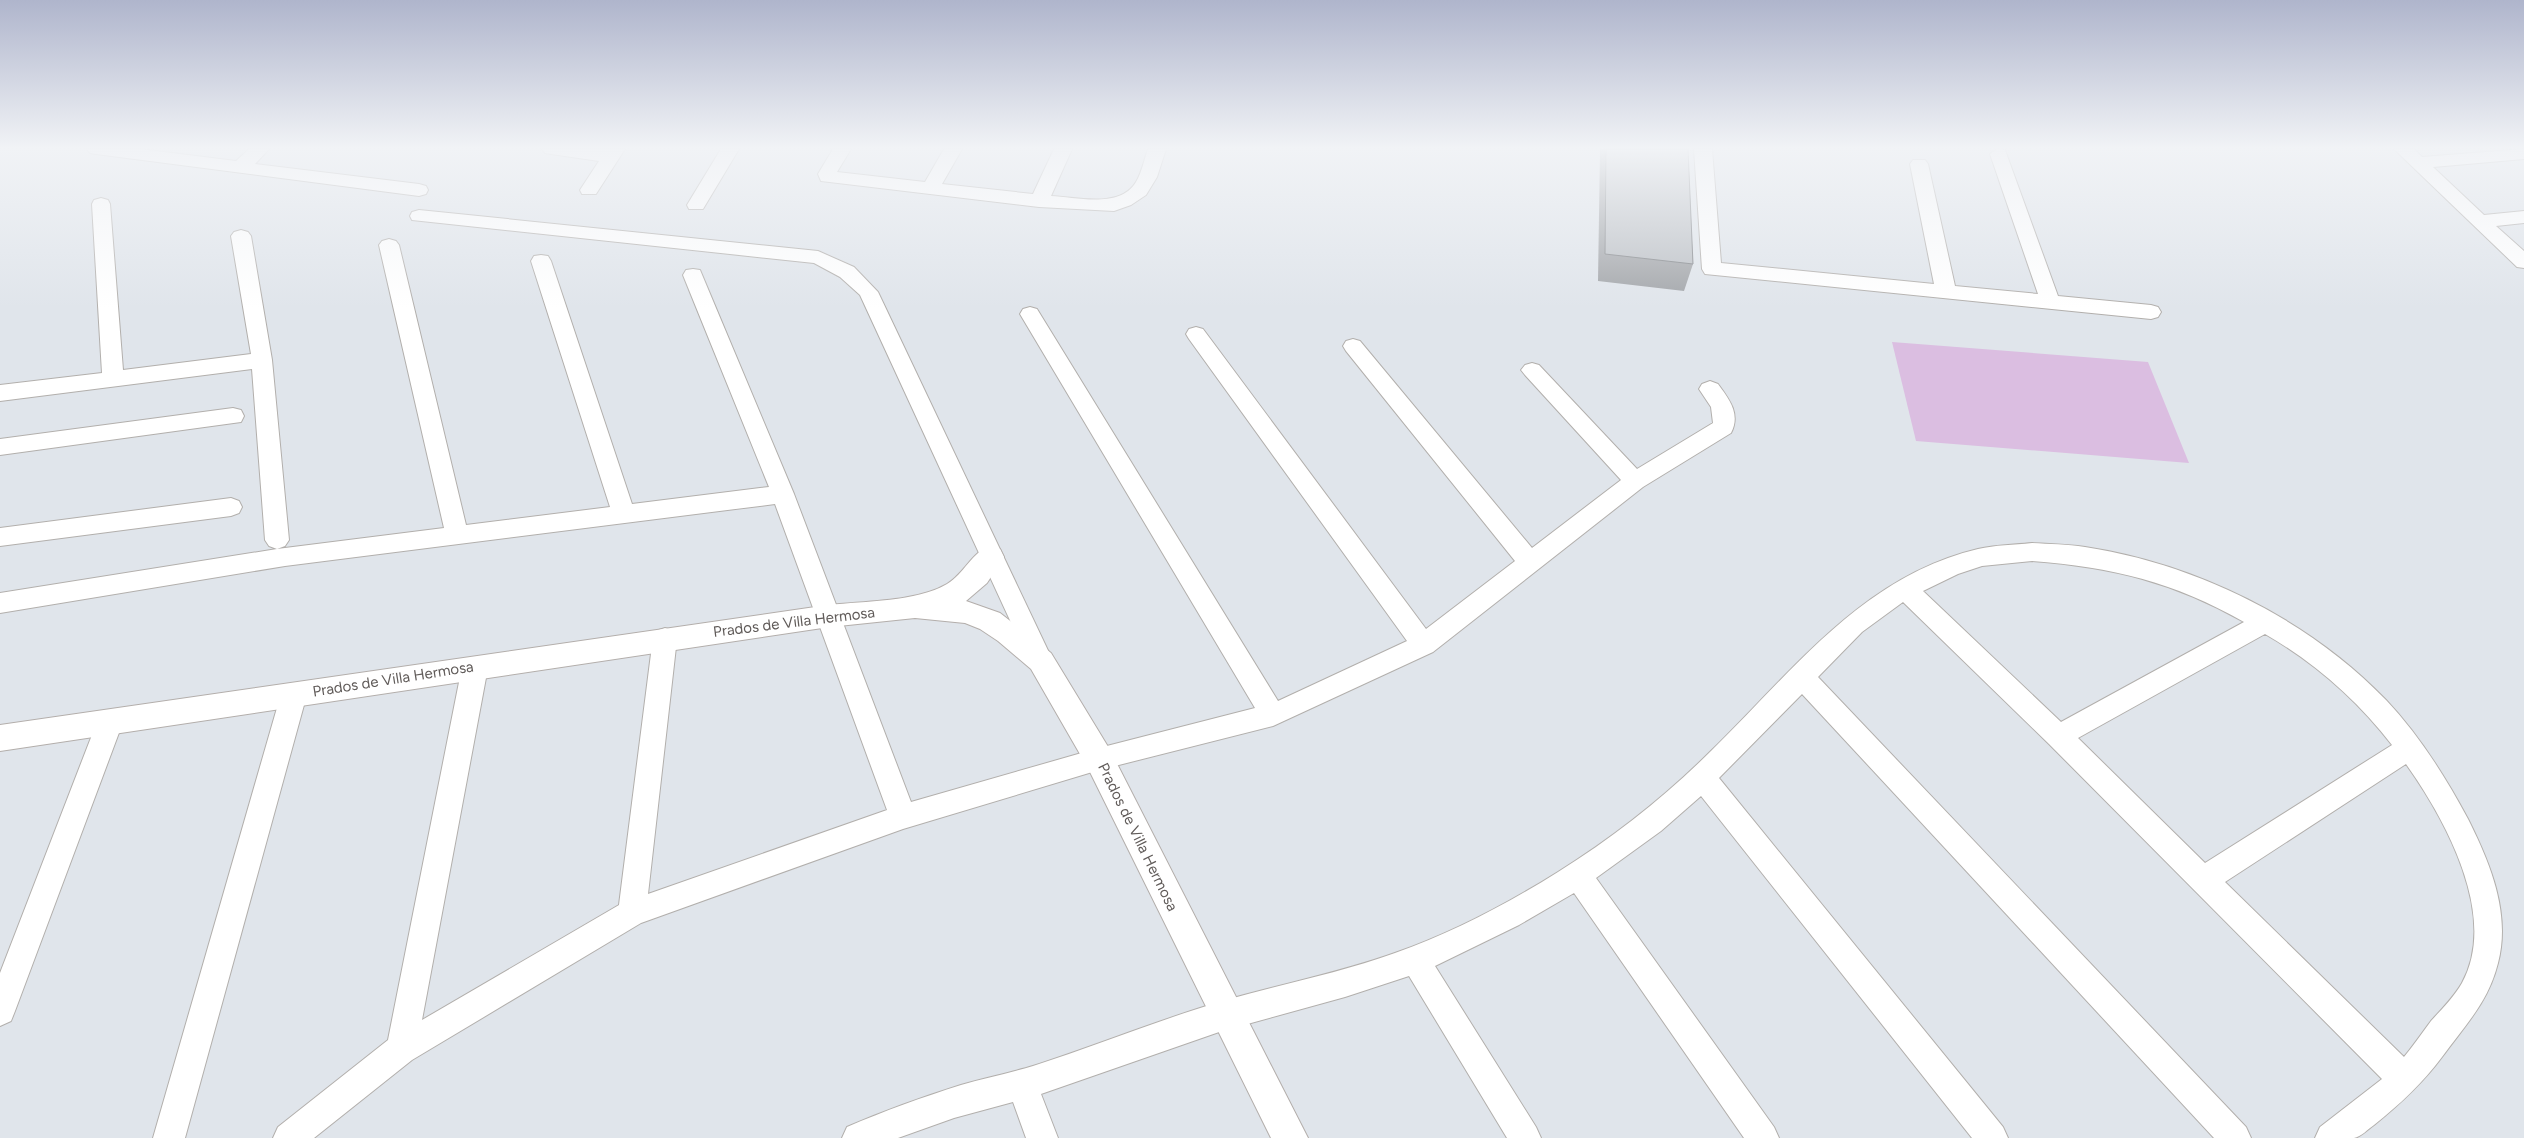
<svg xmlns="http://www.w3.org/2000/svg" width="2524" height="1138" font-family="Figtree,sans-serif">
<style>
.green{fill:#dbbee1}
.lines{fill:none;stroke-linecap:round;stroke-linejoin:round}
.minor-casing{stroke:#b2afac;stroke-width:2}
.secondary-casing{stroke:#b3aeab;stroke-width:2}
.minor{fill:#fff;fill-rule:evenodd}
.secondary{fill:#fff;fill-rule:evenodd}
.wall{fill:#a3a6aa}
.building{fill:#bdc1c6;stroke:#84878b}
.labels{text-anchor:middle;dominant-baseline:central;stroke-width:4;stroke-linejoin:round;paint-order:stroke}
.street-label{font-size:15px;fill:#605b59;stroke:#fff}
</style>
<rect width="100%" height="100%" fill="#e0e5eb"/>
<!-- green -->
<path class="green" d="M1892,342L2148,362L2189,463L1916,441Z"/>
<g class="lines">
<defs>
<path id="minor" d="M87,149H140L236,161L249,149H269L255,164L419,184L426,186L428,190L426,194L419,196L96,154L90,153Z
M542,149H625L596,194H582L580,190L599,161L551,154L545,153Z
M721,149H739L703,209H689L687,205Z
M833,149H851L837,172L925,182L944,149H962L942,184L1033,194L1054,149H1072L1051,196C1076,197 1120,209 1136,182C1142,172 1144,160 1148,149H1166L1157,177L1146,195L1131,205L1114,211L1039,207L821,181L818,174Z
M1694,149H1712L1721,263L1934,284L1910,164L1913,160H1925L1928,164L1955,286L2038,294L1990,154L1997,149L2005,150L2058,296L2151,305L2158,307L2161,312L2158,317L2151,319L1705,274L1702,269Z
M2394,149H2414L2422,157L2524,149V159L2433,167L2484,215L2524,211V223L2496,226L2524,251V268L2517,267Z
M101,198L108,200L110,204L123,370L251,354L231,236L234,232L241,230L248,232L251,236L272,360L289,540L285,546L277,549L444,528L379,245L382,241L389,239L396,241L399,245L466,525L610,507L531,261L534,256L541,255L548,256L551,261L632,504L769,487L683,275L686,270L693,269L700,270L794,494L911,802L1099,748L1255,708L1020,314L1023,309L1030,307L1037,309L1278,701L1407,641L1189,339L1186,334L1189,329L1196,327L1203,329L1426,629L1515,561L1346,351L1343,346L1346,341L1353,339L1360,341L1532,548L1621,480L1525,375L1521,370L1525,365L1532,363L1539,365L1637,469L1713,423L1711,407L1699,389L1702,384L1710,381L1718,384C1729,399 1741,414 1731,433L1643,487L1433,652L1273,726L1099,770L903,829L641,923L412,1060L314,1138H273L278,1127L388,1040L462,667L466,660L475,657L484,660L488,667L422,1020L619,905L653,638L656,631L665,628L674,631L677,638L648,894L887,810L775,504L285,566L0,613V593L277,549L269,546L265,540L252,369L0,401V385L102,373L92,204L94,200Z
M419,210L818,251L854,267L878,292L1053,661L1050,668L1041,671L1032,668L860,295L840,277L814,263L412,220L410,216L412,212Z
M233,408L241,410L244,416L241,422L0,455V439Z
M231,498L239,501L242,507L239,513L231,516L0,546V528Z
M2032,543C2049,544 2067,544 2085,547C2196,564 2308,619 2386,700C2419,735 2445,776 2468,819C2490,863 2511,913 2498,963C2488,1003 2465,1025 2442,1057C2422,1084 2400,1104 2374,1125C2368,1129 2361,1137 2354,1138C2342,1138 2328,1138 2315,1138L2320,1127L2382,1079L2049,744L1903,602L1862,632L1818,677L2246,1127L2251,1138H2214L1802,694L1719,778L2003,1127L2008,1138H1972L1701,796L1661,831L1596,878L1774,1127L1779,1138H1744L1574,893L1519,925L1435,966L1536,1127L1541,1138H1507L1409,976L1345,997L1222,1031L1041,1094L1058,1138H1026L1013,1102L954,1118L898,1138H842L847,1127C884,1111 923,1097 961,1085C985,1078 1010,1073 1033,1066C1098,1045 1161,1019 1226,1000C1282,984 1340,973 1395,953C1452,933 1507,904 1558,872C1614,837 1666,796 1712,750C1792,672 1863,576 1978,549C1995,545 2014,545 2032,543ZM2032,561C2112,567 2174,582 2244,622L2061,722L1923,591L1958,574L1982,566ZM2265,634C2314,662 2358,701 2392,745L2205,863L2078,738ZM2406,764C2445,819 2499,916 2462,983C2454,997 2442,1009 2431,1021C2422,1033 2413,1046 2404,1057L2225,882Z
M294,683L303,686L307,694L185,1138H153L281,694L285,686Z
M110,711L119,714L123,722L15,1011L11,1021L0,1026V973L97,722L101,714Z"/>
<path id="secondary" d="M990,546L1000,549L1004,557L987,583L966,601L1000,613L1051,653L1110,750L1308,1138H1271L1088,768L1031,669L998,641L980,629L965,623L915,618L829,627L0,751V725L829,605C865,601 916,602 947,584C964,574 972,552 990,546Z"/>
</defs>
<!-- minor casing -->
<use href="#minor" class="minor-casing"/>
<!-- secondary casing -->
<use href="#secondary" class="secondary-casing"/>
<!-- minor -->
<use href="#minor" class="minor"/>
<!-- secondary -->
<use href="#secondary" class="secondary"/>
</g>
<!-- wall -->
<path class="wall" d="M1600,149H1688L1693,264L1684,291L1598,281Z"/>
<!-- building -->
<path class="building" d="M1606,149H1688L1693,264L1605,254Z"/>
<!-- sky -->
<linearGradient id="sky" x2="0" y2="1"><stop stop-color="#afb5cc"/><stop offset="0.48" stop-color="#f1f3f6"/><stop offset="1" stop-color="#f1f3f6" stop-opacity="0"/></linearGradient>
<rect width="2524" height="308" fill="url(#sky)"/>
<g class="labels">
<!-- street labels -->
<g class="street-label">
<text transform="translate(794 622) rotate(-7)">Prados de Villa Hermosa</text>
<text transform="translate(393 679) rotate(-9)">Prados de Villa Hermosa</text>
<text transform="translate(1138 837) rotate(64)">Prados de Villa Hermosa</text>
</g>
</g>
</svg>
